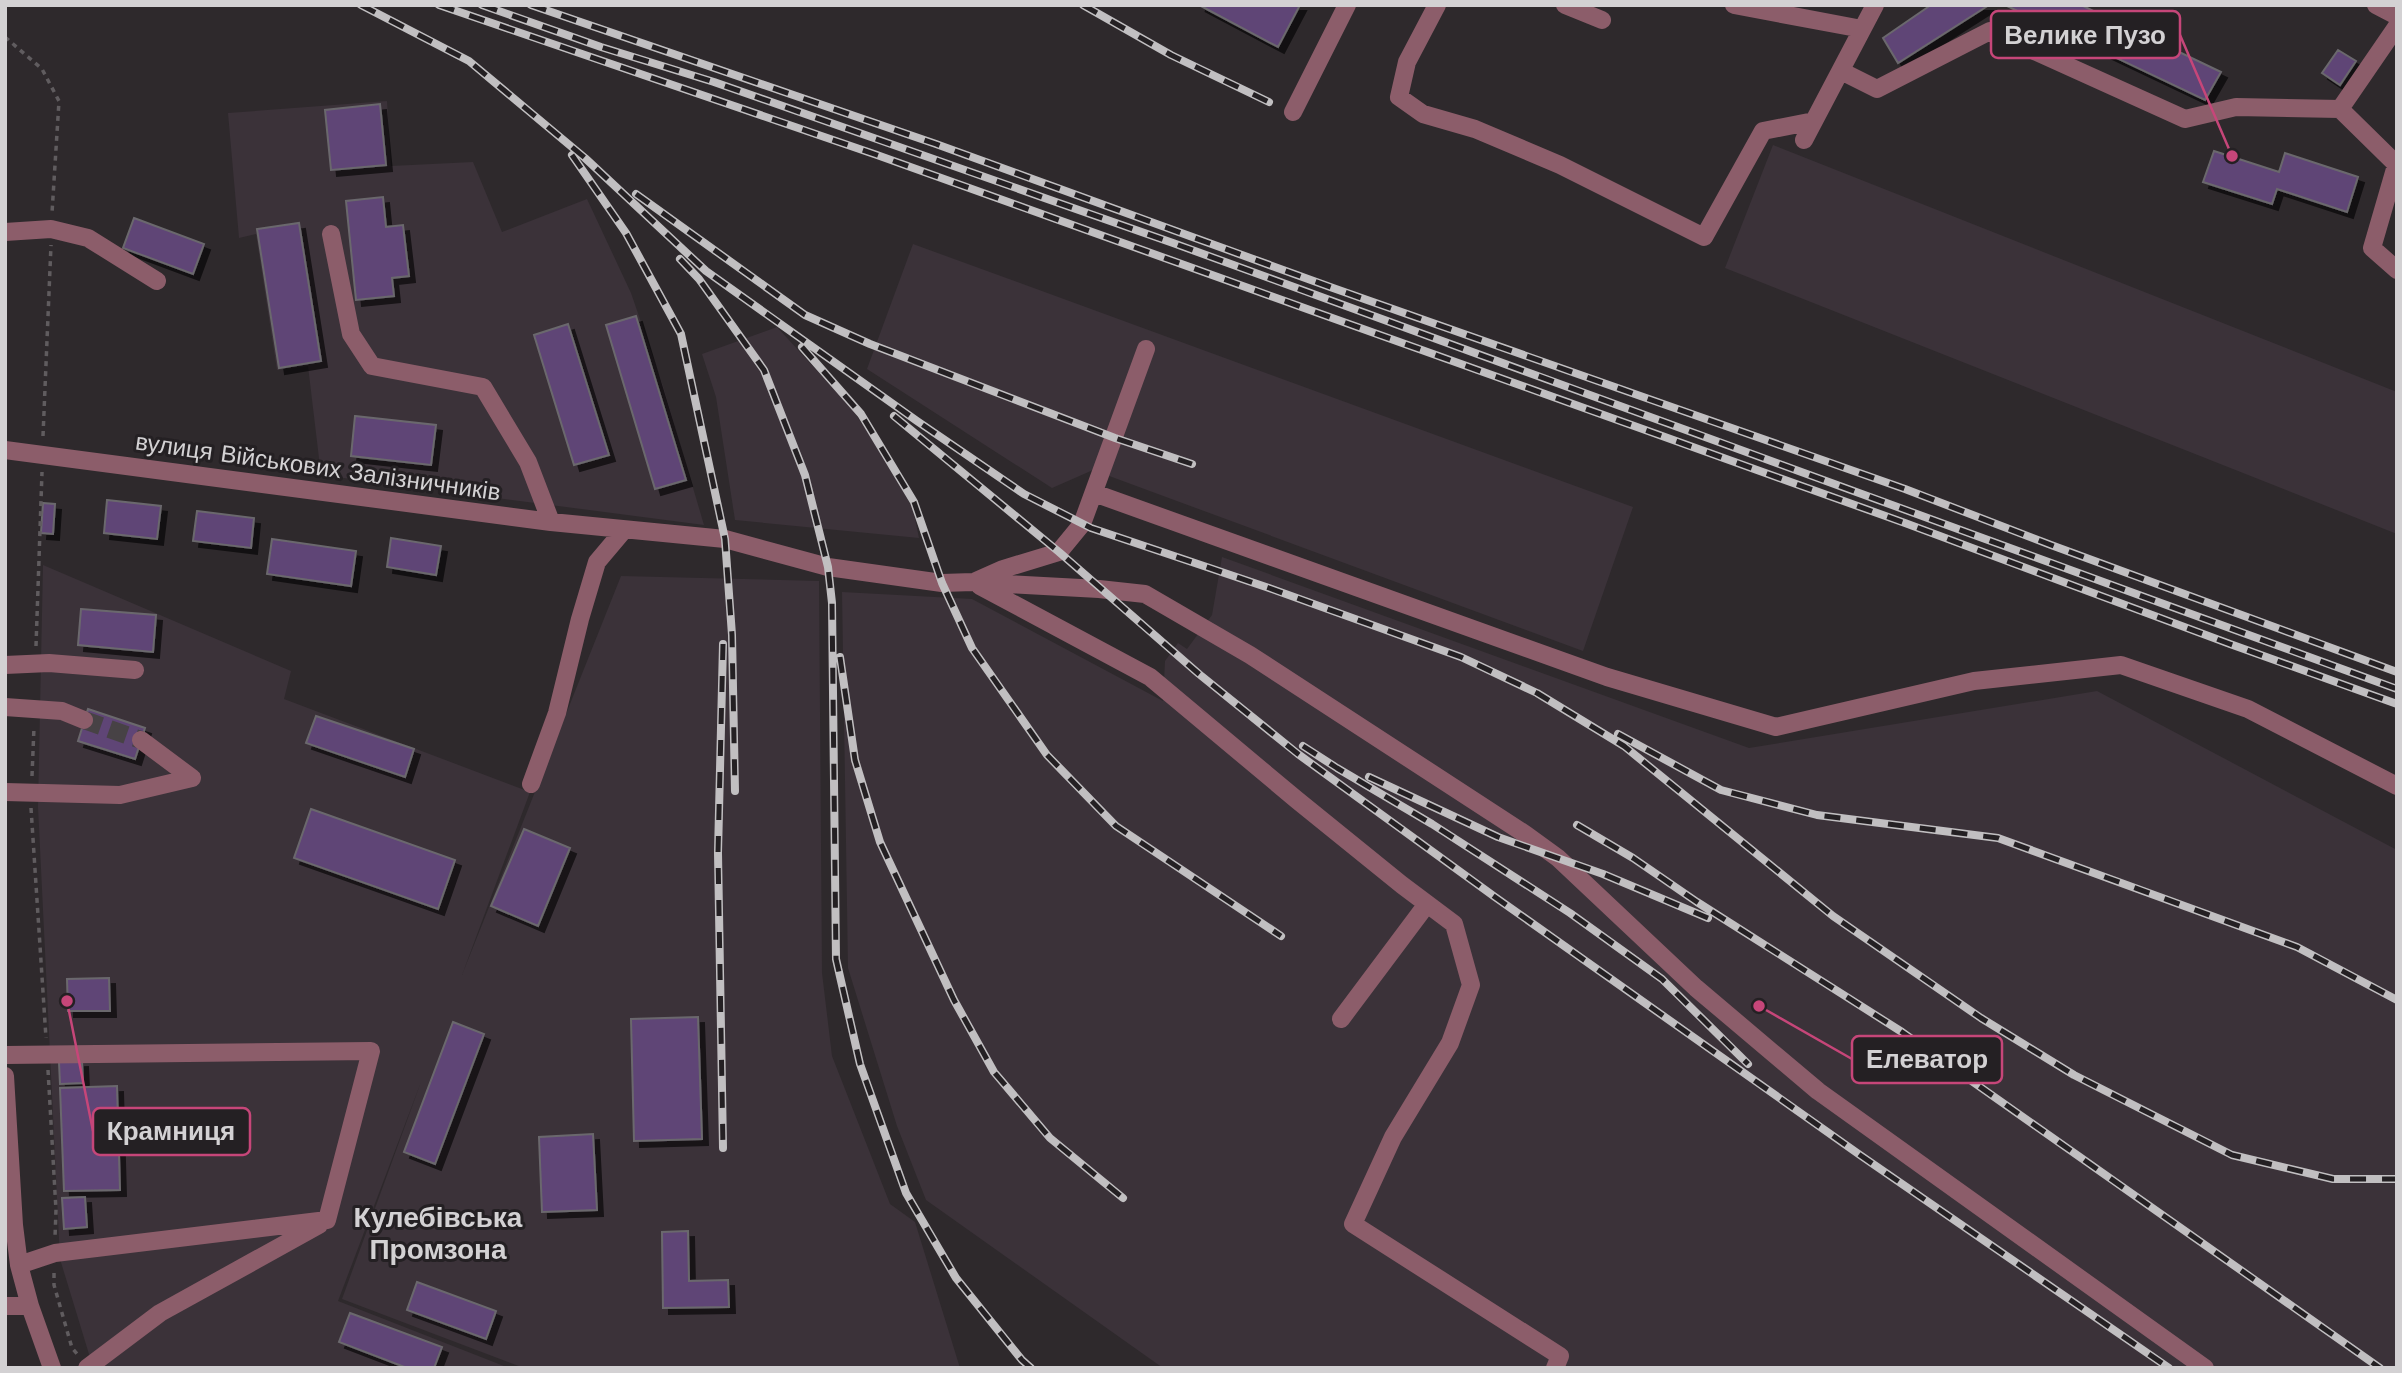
<svg xmlns="http://www.w3.org/2000/svg" width="2402" height="1373" font-family="'Work Sans',sans-serif">
<style>
.built{fill:#3b3239}
.building{fill:#5f4576;stroke:#6b686d;stroke-width:2;filter:url(#shadow)}
.lines{fill:none;stroke-linecap:round;stroke-linejoin:round}
.minor-tunnel{stroke:#474245;stroke-width:18;stroke-dasharray:18 9;stroke-linecap:butt}
.path{stroke:#605c5f;stroke-width:3.5;stroke-dasharray:5 5;stroke-linecap:butt}
.minor{stroke:#8c5d6a;stroke-width:18}
.rail-casing{stroke:#c1bfc1;stroke-width:8}
.rail{stroke:#242023;stroke-width:5;stroke-dasharray:16;stroke-linecap:butt}
.labels{text-anchor:middle;dominant-baseline:central;stroke-width:6;stroke-linejoin:round;paint-order:stroke}
.street-label{font-size:24px;fill:#d3d1d3;stroke:#242023}
.quarter-label{font-size:28px;font-weight:bold;fill:#d3d1d3;stroke:#242023}
.leader{fill:none;stroke:#c64679;stroke-width:2.5}
.callout-dot{fill:#c64679;stroke:#242023;stroke-width:2.5}
.callout{fill:#242023;stroke:#c64679;stroke-width:2.5}
.callout-label{font-size:26px;text-anchor:middle;font-weight:bold;fill:#d3d1d3}
</style>
<defs>
<filter id="shadow"><feDropShadow dx="6" dy="6" stdDeviation="0" flood-color="#0009"/></filter>
</defs>
<rect width="100%" height="100%" fill="#2e292c"/>
<!-- built -->
<path class="built" d="M387,101L391,166L473,162L502,232L587,199L631,293L663,386L704,525L321,475L308,366L277,370L256,234L239,238L228,113Z
M1773,145L2397,392V534L1725,268Z
M913,244L1633,507L1583,651L1093,470L1052,488L867,369Z
M777,327L852,409L885,458L913,509L919,538L735,520L716,397L702,354Z
M1222,557L1749,748L2097,691L2397,850V1368H1163L926,1200L897,1126L848,968L842,592L972,599L1163,701L1165,661L1178,643L1187,649L1212,615Z
M43,565L291,671L284,699L530,792L462,975L621,576L819,581L822,973L832,1056L890,1204L915,1222L960,1368H524L342,1299L421,1082L338,1301L509,1368H103L92,1364L60,1259L38,807Z"/>
<!-- building -->
<path class="building" d="M1199,5H1300L1278,47Z
M1931,5H1989L1898,63L1883,38Z
M2005,5H2081L2221,72L2205,100Z
M2338,50L2356,61L2340,85L2322,73Z
M380,104L386,165L331,170L325,110Z
M2214,151L2279,172L2285,153L2358,177L2347,212L2277,189L2272,204L2203,182Z
M383,197L386,227L403,225L409,276L392,278L394,296L356,300L346,201Z
M134,218L204,244L193,274L123,248Z
M299,223L321,361L279,368L257,229Z
M636,316L686,480L655,489L606,325Z
M568,324L609,455L574,465L534,335Z
M355,416L436,425L431,465L351,456Z
M107,500L161,506L157,539L104,533Z
M43,503L55,504L53,534L41,533Z
M197,511L254,518L251,548L193,541Z
M391,538L441,546L436,575L387,567Z
M272,539L356,551L351,586L267,574Z
M81,609L156,615L153,652L78,645Z
M88,709L145,728L135,759L78,741Z
M316,716L414,749L405,777L306,743Z
M311,809L455,860L438,909L294,858Z
M524,829L570,848L538,926L491,906Z
M109,978L110,1011H68L67,979Z
M698,1017L702,1139L634,1141L631,1019Z
M453,1022L484,1034L435,1164L404,1152Z
M82,1061L83,1083L60,1084L59,1062Z
M117,1086L120,1190L64,1191L60,1088Z
M593,1134L597,1210L542,1212L539,1137Z
M85,1197L87,1227L64,1229L62,1198Z
M688,1231L689,1281L728,1280L729,1307L663,1308L662,1232Z
M417,1282L496,1311L486,1339L407,1310Z
M350,1313L442,1347L434,1368H407L339,1342Z"/>
<g class="lines">
<!-- minor-tunnel -->
<path class="minor-tunnel" d="M84,720L141,740"/>
<!-- path -->
<path class="path" d="M5,37L42,69L59,101L52,213
M43,436L51,245
M36,646L42,472
M32,776L34,727
M31,808L46,1038
M48,1070L56,1210L55,1237
M54,1273V1285L72,1348L78,1355"/>
<!-- minor -->
<path class="minor" d="M1437,5L1407,62L1399,97L1423,114L1475,129L1560,165L1704,237L1763,131L1814,121
M1565,5L1602,20
M1734,5L1862,29
M2376,5L2397,16
M1841,71L1877,89L1990,31L2185,119L2236,107L2340,109L2397,26
M2340,109L2395,163
M1293,112L1347,5
M1804,140L1875,5
M2397,162L2372,248L2397,270
M5,232L51,229L88,238L157,281
M331,234L351,334L372,366L483,387L528,462L551,522
M5,450L551,522L725,539L828,567L942,583L973,582L1099,589L1145,594L1250,655L1525,834L1558,858L1696,988L1818,1091L2205,1368
M1094,493L1607,677L1776,727L1974,681L2121,665L2248,709L2397,786
M976,581L1003,569L1059,552L1082,524L1146,349
M980,586L1150,677L1297,800L1402,885L1454,924L1471,985L1450,1043L1393,1137L1353,1224L1560,1356L1555,1368
M5,665L49,663L135,670
M5,707L62,711L84,720
M141,740L192,778
M531,784L557,713L580,619L597,562L624,530
M5,792L120,795L192,778
M1341,1019L1427,904
M5,1055L371,1051L327,1220L55,1253L19,1265
M5,1076L14,1225L19,1265L30,1306L52,1368
M5,1306H30
M87,1368L160,1313L319,1225"/>
<defs>
<path id="rail" d="M361,5L469,61L585,158L706,271L917,421L1024,494L1091,528L1269,588L1461,657L1537,693L1624,746L1833,916L1981,1018L2074,1075L2232,1155L2333,1179H2397
M439,5L877,155L1905,523L2230,644L2397,704
M482,5L601,47L714,82L1173,243L2397,689
M531,5L936,144L1333,288L1905,489L2051,545L2397,672
M1083,5L1171,55L1269,102
M572,155L626,233L681,334L725,539L732,635L735,791
M636,194L805,315L870,344L1115,438L1192,464
M680,259L699,279L764,370L805,475L828,567L832,603L836,959L860,1064L906,1193L956,1278L1022,1360L1031,1368
M802,347L861,414L914,502L942,583L972,648L1047,755L1116,826L1281,936
M894,416L1059,552L1199,674L1298,754L1495,897L1860,1155L2169,1368
M723,644L718,853L723,1148
M840,657L855,760L880,842L954,1000L994,1072L1050,1138L1123,1198
M1618,734L1721,790L1817,815L1998,838L2297,947L2397,1000
M1303,746L1337,768L1432,824L1570,913L1662,979L1748,1064
M1369,777L1498,837L1603,874L1708,918
M1577,825L1633,858L1697,902L1902,1032L2380,1368"/>
</defs>
<!-- rail casing -->
<use href="#rail" class="rail-casing"/>
<!-- rail -->
<use href="#rail" class="rail"/>
</g>
<g class="labels">
<!-- street labels -->
<g class="street-label">
<text transform="translate(318 467) rotate(8)">вулиця Військових Залізничників</text>
</g>
<!-- quarter labels -->
<g class="quarter-label">
<text x="438" y="1217">Кулебівська<tspan x="438" dy="32">Промзона</tspan></text>
</g>
</g>
<!-- callouts -->
<path class="leader" d="M2232 156L2180 35M1759 1006L1852 1059M67 1001L93 1131"/>
<g class="callout-dot">
<circle cx="2232" cy="156" r="7"/>
<circle cx="1759" cy="1006" r="7"/>
<circle cx="67" cy="1001" r="7"/>
</g>
<g class="callout">
<rect x="1991" y="11" width="189" height="47" rx="7"/>
<rect x="1852" y="1036" width="150" height="47" rx="7"/>
<rect x="93" y="1108" width="157" height="47" rx="7"/>
</g>
<g class="callout-label">
<text x="2085" y="44">Велике Пузо</text>
<text x="1927" y="1068">Елеватор</text>
<text x="171" y="1140">Крамниця</text>
</g>
<!-- border -->
<rect width="2402" height="1373" fill="none" stroke="#d3d1d3" stroke-width="14"/>
</svg>
